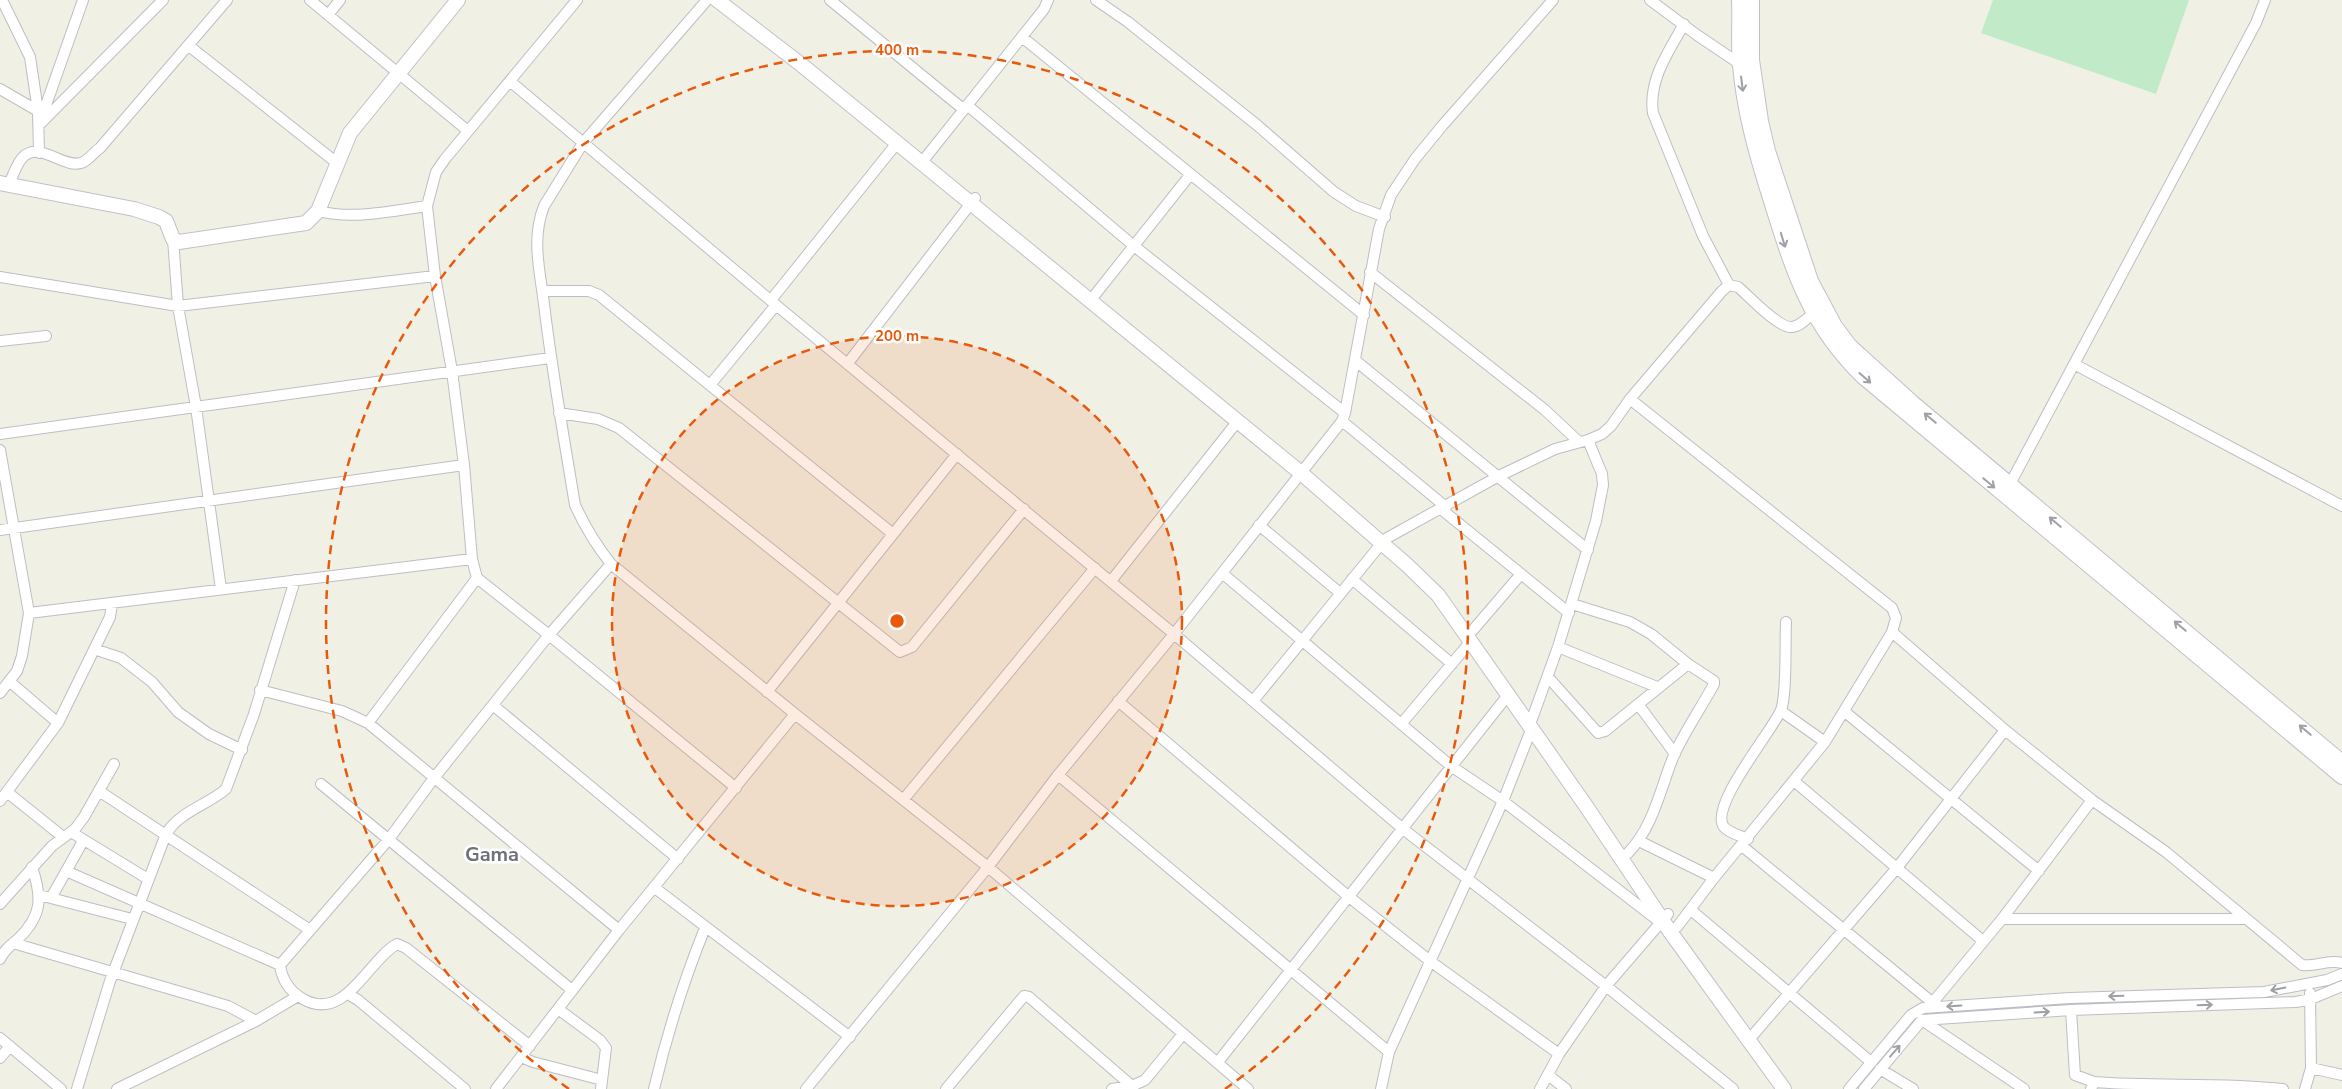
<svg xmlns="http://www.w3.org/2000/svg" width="2342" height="1089" font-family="'Nunito Sans',sans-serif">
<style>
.pitch{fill:#c0eac8}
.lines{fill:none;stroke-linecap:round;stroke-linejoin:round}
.street-casing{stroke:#bdbec5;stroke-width:12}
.secondary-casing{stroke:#c0c1c9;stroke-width:16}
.street{stroke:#fff;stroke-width:10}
.secondary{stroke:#fff;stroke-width:14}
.oneway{stroke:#9ea0a4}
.ring{fill:none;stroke:#e8590c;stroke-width:2.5;stroke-dasharray:9 6}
.labels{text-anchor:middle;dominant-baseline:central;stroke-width:5;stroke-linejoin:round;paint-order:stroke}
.district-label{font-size:20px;font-weight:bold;fill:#6e7179;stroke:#fff}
.centre{fill:#e8590c;stroke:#fff;stroke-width:2.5}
.ring-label{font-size:15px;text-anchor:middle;font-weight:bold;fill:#e8590c;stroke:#fff;stroke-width:5;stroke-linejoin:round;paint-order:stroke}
</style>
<rect width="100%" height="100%" fill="#f1f0e5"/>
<!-- pitch -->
<path class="pitch" d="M1993,0H2189L2156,94L1981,33Z"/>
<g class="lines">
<defs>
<path id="street" d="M2,0L30,57L38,111
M310,0L468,131
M577,0L445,159L436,172L427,206L435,276L452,371L464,465L472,559L477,578L549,635L736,788
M707,0L583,143L544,206C531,239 540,271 544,304C552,372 564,438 575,505C585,527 596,545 611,564L795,714L988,867L1248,1089
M830,0L963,109
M1096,0L1128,22L1257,125L1334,192L1356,206L1385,217
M1650,0L1697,35L1740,64
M328,15L340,0
M1684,24C1669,51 1648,80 1653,113L1703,236L1729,285
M1022,37L1364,315
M189,46L337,163
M511,82L776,305L1174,634L1403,829L1606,986L1733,1089
M0,89L38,111L39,153
M967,105L1134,246L1345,413
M40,122L83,0
M39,125L163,0
M926,157L1044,9L1048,0
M9,184C13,176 17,162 24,156C41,142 63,168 81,163C88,161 94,152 100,148L227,0
M318,211C354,220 391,211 427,206
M173,239L178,306L196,407L221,589
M1370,272L1545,410L1578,441
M0,277L178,306L435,276
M543,291H589L599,295L893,534
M1094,296L1190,175
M771,300L897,143
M0,341L46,336
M1356,361L1588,550
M848,363L975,198
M2074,364L2342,506
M710,385L776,305
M1630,399L1892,608L1896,618L1892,632L1825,742L1714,878L1677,927
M559,413L598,419L619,428L900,652L912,647L1024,509
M1342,421L1446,507
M0,434L550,358
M0,450L29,613L22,656L17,671L0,693
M2010,484L2256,23L2265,0
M1441,509L1569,613
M1259,525L1340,593
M0,530L464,465
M1387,538L1499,476L1555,449L1588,440L1602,434L1611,426L1630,399L1722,291L1729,285L1738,287C1749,296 1779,329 1792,327C1802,326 1811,314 1819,309
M1222,573L1451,766L1503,801L1660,922
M1352,579L1452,664
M1111,581L1237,422
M1572,604L1630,622L1651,634L1688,664L1714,681V684C1701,708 1685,731 1674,755C1660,789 1654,826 1628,853
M29,613L472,559
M1473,630L1521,574
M1892,632L2005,730L2092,800L2166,852L2302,965C2316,967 2328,959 2342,963
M1558,647L1657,687
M94,649L121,658L152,682L178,712L209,734L242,750
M1548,677L1598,733L1605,731L1688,664
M9,681L58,723
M260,690L342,711L368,723L619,930
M767,692L957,454
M1118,701L1349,897L1430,961L1559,1054
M1253,701L1381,544
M1638,704L1675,754
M494,706L678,859
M1781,711L1825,742
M1845,712L2039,871
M1532,719L1558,647L1596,521L1603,485L1602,474L1588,440
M368,723L477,578
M1402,723L1471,641
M1058,775L1389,1052
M1794,781L1983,941
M321,784L572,990
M99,791L310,930
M7,792L63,837
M903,800L1095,568
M0,801L58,723L110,617L112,603
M71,832L148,879
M1748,839C1741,836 1729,833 1724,827C1708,807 1773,730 1781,710C1787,695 1785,641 1786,622
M1639,841L1714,878
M1742,846L1933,1003
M66,871L280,965
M655,888L850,1037
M39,895L132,919
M51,898L83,841
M0,904L52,846L75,829L84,817L114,764
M1691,910L1871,1062
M2002,919H2245
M13,943L191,995L228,1006L256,1021
M0,959C4,950 11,945 18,939C43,915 42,897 32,867
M348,994L358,1000L465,1089
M1929,1007L2002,919L2092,800
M558,1009L600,1040L606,1048L601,1089
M2071,1010L2075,1075L2094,1082
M1922,1020L2024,1089
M1753,1035L1896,869L2005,730
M0,1038L61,1089
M530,1046L406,948L397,944C368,960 345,1023 303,999C289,991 282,980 280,965L389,839L434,778L549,635L611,564
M521,1057L533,1062L602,1080
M0,1058L10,1046
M1218,1062L1508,695
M2311,1068L2342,1075
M1880,1069L1913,1089
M1548,1075L1566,1089
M77,1089L110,981L166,834C180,811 206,806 226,789L254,714L295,580
M117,1089L256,1021L298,996
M496,1089L619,930L795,714
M654,1089C667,1034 684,980 705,928
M806,1089L988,867L1058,775L1174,634L1342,421L1345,413L1379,229L1391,195L1415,159L1442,126L1553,0
M946,1089L1024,996L1029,997L1132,1086
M1112,1089L1132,1086L1145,1080L1183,1034
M1381,1089L1389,1052L1503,801L1531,730
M1540,1089L1559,1054L1606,986L1668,914
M1849,1089L1911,1015L1923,1008L2070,998L2264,992L2327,980L2342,974
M1864,1089L1922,1020L2071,1010L2296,1002L2311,999L2342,986
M2091,1089L2094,1082C2157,1087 2220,1082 2283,1089
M2305,1089L2311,1068L2310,993"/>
<path id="secondary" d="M717,0L803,66L1301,473L1407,565L1438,595L1586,806L1671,933L1784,1089
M1739,0C1740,21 1738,43 1740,65C1744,111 1756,154 1770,198C1792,268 1808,324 1863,377L2342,777
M1752,0V60L1761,121L1768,151L1811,281L1835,326L1850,346L1913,403L2342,762
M0,183L134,209L159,217L166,221L173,239L179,242L306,223L318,211L350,133L458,0"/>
</defs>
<!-- street casing -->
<use href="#street" class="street-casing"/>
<!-- secondary casing -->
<use href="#secondary" class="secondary-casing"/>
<!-- street -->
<use href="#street" class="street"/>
<!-- secondary -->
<use href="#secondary" class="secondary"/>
</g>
<!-- one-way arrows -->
<defs><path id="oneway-shaft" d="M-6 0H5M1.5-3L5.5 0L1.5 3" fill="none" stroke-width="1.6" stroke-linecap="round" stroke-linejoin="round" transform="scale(1.25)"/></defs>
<g class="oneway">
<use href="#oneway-shaft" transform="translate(1742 84) rotate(83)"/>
<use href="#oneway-shaft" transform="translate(1783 240) rotate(73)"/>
<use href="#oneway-shaft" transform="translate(1865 378) rotate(41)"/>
<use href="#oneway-shaft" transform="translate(1930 418) rotate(-140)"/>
<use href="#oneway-shaft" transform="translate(1989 483) rotate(40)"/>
<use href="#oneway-shaft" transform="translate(2055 522) rotate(-140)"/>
<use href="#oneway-shaft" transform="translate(2180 626) rotate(-140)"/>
<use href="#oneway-shaft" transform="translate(2305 730) rotate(-140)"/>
<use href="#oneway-shaft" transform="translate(2278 989) rotate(169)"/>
<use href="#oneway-shaft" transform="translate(2116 996) rotate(178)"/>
<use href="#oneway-shaft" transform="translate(2205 1005) rotate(-2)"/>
<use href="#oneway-shaft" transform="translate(1954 1006) rotate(176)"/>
<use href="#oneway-shaft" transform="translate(2042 1012) rotate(-3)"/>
<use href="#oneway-shaft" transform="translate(1895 1051) rotate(-49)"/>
</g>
<!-- distance rings -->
<circle cx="897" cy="621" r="285" fill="#e8590c" fill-opacity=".12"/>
<g class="ring">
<circle cx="897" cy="621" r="285"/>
<path d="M569 1089A571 571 0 1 1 1225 1089"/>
</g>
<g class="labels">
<!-- district labels -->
<g class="district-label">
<text x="492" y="854">Gama</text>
</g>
</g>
<circle cx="897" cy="621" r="8" class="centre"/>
<g class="ring-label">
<text x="897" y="55">400 m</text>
<text x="897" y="341">200 m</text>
</g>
</svg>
